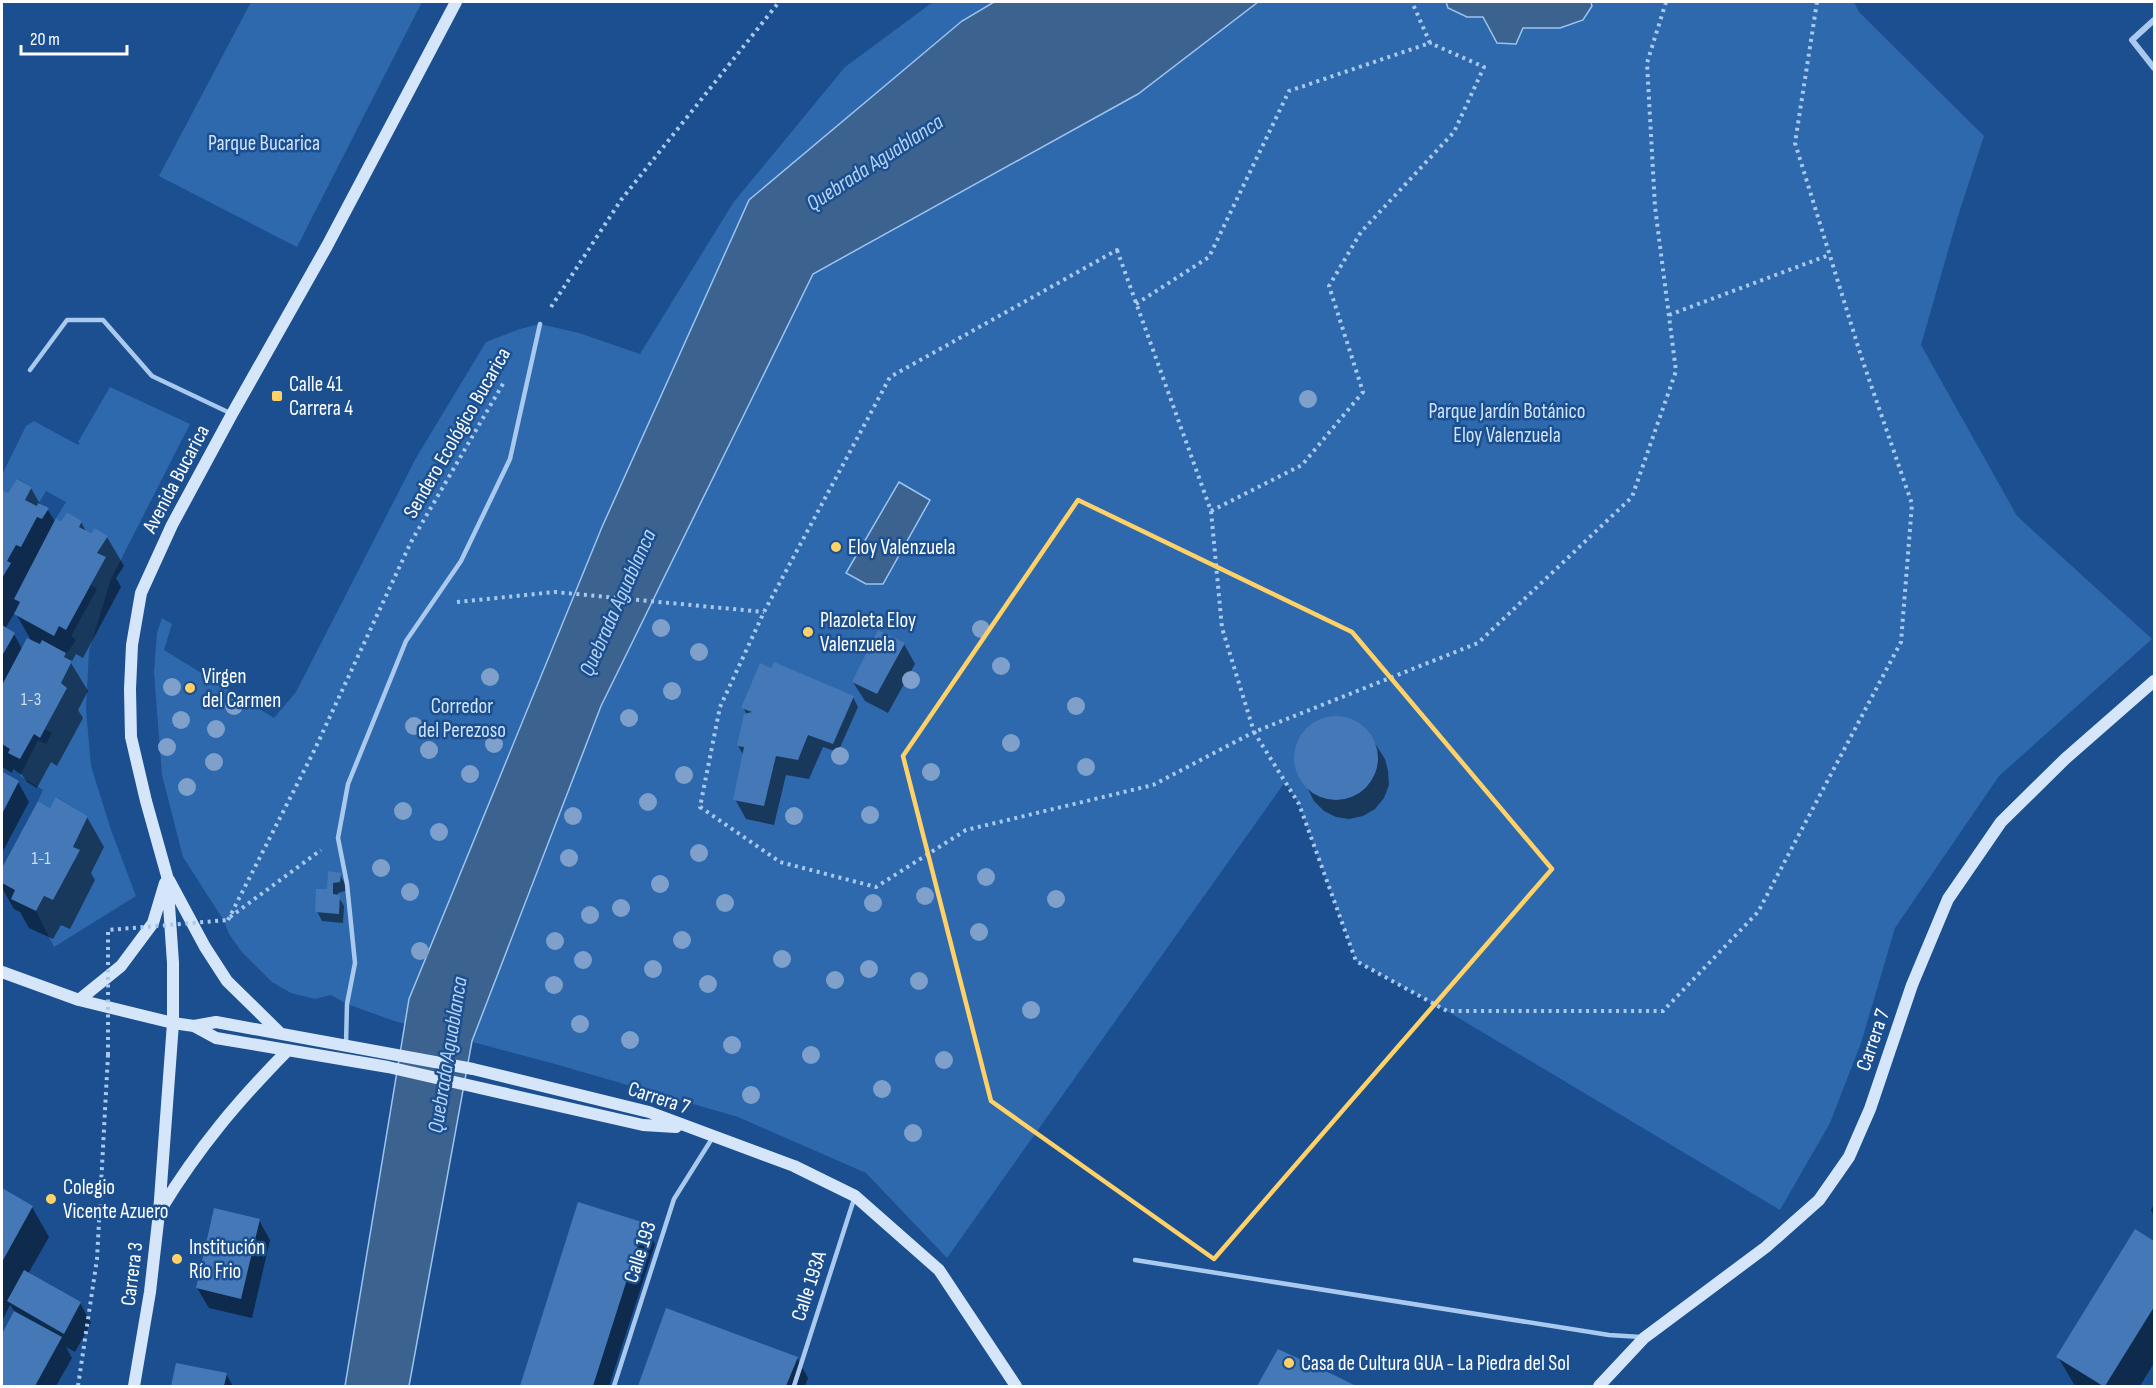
<svg xmlns="http://www.w3.org/2000/svg" width="2156" height="1388" font-family="'Sofia Sans Condensed',sans-serif">
<style>
.green{fill:#2e69ad}
.water{fill:#3c6290;stroke:#9cc4f0;stroke-width:1.5}
.shadow{fill:#0007;fill-rule:evenodd}
.building{fill:#4478b7}
.lines{fill:none;stroke-linecap:round;stroke-linejoin:round}
.path{stroke:#a9c9ee;stroke-width:4;stroke-dasharray:3 4.5;stroke-linecap:butt}
.lane{stroke:#a9c9ee;stroke-width:4.5}
.street{stroke:#a9c9ee;stroke-width:6}
.secondary{stroke:#d6e6fa;stroke-width:12}
.path-bridge{stroke:#a9c9ee;stroke-width:4;stroke-dasharray:3 4.5;stroke-linecap:butt}
.tree{fill:#7ea0ca}
.marked{fill:none;stroke:#ffd166;stroke-width:4.5;stroke-linejoin:round}
.poi-dot{fill:#ffd166;stroke:#1b4f8f;stroke-width:2}
.labels{text-anchor:middle;dominant-baseline:central;stroke-width:5;stroke-linejoin:round;paint-order:stroke}
.number-label{font-size:18px;fill:#d0dded}
.park-label{font-size:21px;fill:#cfe3fa;stroke:#1b4f8f}
.poi-label{font-size:21px;fill:#fff;stroke:#1b4f8f;text-anchor:start}
.street-label{font-size:21px;fill:#fff;stroke:#1b4f8f}
.water-label{font-size:22px;font-style:italic;fill:#b5d3f5;stroke:#1b4f8f}
</style>
<rect width="100%" height="100%" fill="#1b4f8f"/>
<!-- green -->
<path class="green" d="M251,2H422L297,247L159,176Z
M933,2H1854L1859,12L1984,136L1958,216L1921,345L2017,516L2152,639L1999,776L1895,928L1861,1043L1830,1123L1780,1210L1447,1011L1356,961L1299,804L1285,782L947,1258L866,1173L738,1117L555,1064L394,1021L347,1004L331,995L315,999L291,993L272,982L241,951L229,934L224,921L183,857L162,775L154,672L157,633L162,618L172,624L164,650L274,718L296,692L416,458L486,342L520,329L540,324L579,333L640,354L733,203L845,67Z
M110,387L190,424L111,579L89,651L86,709L91,766L111,830L136,896L54,947L36,911L44,896L53,900L79,850L73,847L88,816L57,797L50,808L38,801L43,790L20,776L38,740L46,744L52,733L45,729L67,688L61,683L72,661L64,657L76,640L71,636L97,589L91,585L105,557L97,553L108,536L95,528L91,533L79,527L82,521L67,512L61,521L56,518L66,502L46,491L37,506L25,500L32,487L18,479L8,493L2,490V475L26,426L34,421L78,445L80,443L78,442Z"/>
<!-- water -->
<path class="water" d="M994,2H1258L1138,94L813,274L601,706L472,1041L409,1386H345L409,999L602,527L749,200L962,21Z
M1446,2H1591L1592,6L1583,20L1560,28H1523L1516,44L1497,43L1483,17H1467L1448,8Z
M899,482L930,500L883,584H866L846,573Z"/>
<!-- shadow -->
<path class="shadow" d="M31,488L41,506L47,509L56,523L81,522L87,533L107,537L124,566L116,578L121,587L83,658L76,654L71,663L88,691L78,710L83,718L57,766L51,762L37,788L27,782L22,775L13,769L12,773L2,767V492L9,495ZM15,612L32,642L22,649L14,634L5,629Z
M904,644L915,664L888,713L865,701L853,682Z
M853,697L858,707L838,752L823,747L809,779L786,775L774,825L746,819L735,799L744,756L738,746L747,715L743,707Z
M1341,717L1354,721L1365,728L1385,759L1388,771L1389,785L1384,798L1375,809L1363,816L1349,819L1336,817L1324,811L1314,801L1297,767L1296,754L1299,742L1306,731L1316,722L1328,718Z
M4,774L18,782L29,802L2,853V779Z
M38,803L50,810L87,817L104,847L91,873L95,880L70,929L61,925L53,939L29,928L20,912L14,909L2,888V871Z
M330,873L340,875L345,884V891L338,893V896L344,906L343,923L322,921L317,911L328,891Z
M2,1190L32,1207L49,1237L28,1274L80,1303L91,1323L75,1352L66,1347L72,1358L56,1386H2V1337L15,1312L10,1305L2,1321Z
M579,1204L644,1224L655,1244L609,1386H522Z
M2154,1204V1216L2151,1210Z
M259,1220L270,1240L252,1318L209,1308L197,1288Z
M2136,1231L2154,1242V1363L2140,1386H2075L2058,1357Z
M1279,1350L1353,1386H1259Z
M797,1358L808,1378L805,1386H640L645,1369Z
M177,1365L226,1374L233,1386H173Z"/>
<!-- building -->
<path class="building" d="M17,479L32,487L25,500L37,506L38,503L49,508L42,519L37,517L21,547L16,545L7,561L11,563L2,578V490L8,493Z
M67,512L82,521L79,527L91,533L95,528L108,536L97,553L106,557L66,630L59,626L54,636L14,614L20,602L14,599L56,518L61,521Z
M2,625L15,633L2,656Z
M878,630L905,643L877,694L852,682Z
M27,638L40,644L42,640L66,653L64,657L72,661L61,683L67,688L40,738L34,734L20,759L8,753L10,749L2,744V685Z
M774,662L854,696L833,744L808,735L798,760L776,756L764,806L733,800L744,747L737,746L744,714L752,712L741,708L760,663L771,668Z
M1294 758a42 42 0 1 1 84 0a42 42 0 1 1-84 0Z
M3,772L19,781L2,814V775Z
M56,797L88,816L73,847L80,850L53,900L44,896L36,911L11,899L15,890L2,883V868L38,801L50,808Z
M328,871L341,873L340,882L333,883V894L340,895L339,914L315,912L316,889H327Z
M2,1188L33,1206L2,1262Z
M578,1202L645,1223L593,1386H520Z
M214,1208L260,1219L241,1299L196,1288Z
M2135,1229L2154,1241V1307L2105,1386H2103L2056,1357Z
M24,1270L81,1302L64,1334L7,1301Z
M666,1308L798,1357L786,1386H638Z
M14,1311L62,1337L35,1386H2V1334Z
M1278,1349L1336,1376L1356,1386H1257Z
M176,1363L227,1373L224,1386H171Z"/>
<g class="lines">
<!-- path -->
<path class="path" d="M1666,2L1647,63L1655,207L1676,371L1632,497L1478,643L1254,732L1299,804L1356,961L1447,1011H1663L1758,912L1901,642L1912,504L1861,356L1795,143L1817,2
M1117,250L1211,511L1222,628L1254,732L1153,785L966,830L876,887L780,862L700,807L720,707L764,612L890,377Z
M1136,304L1209,257L1289,91L1430,43L1412,2
M551,307L621,200L779,2
M1669,315L1829,255
M1211,511L1302,465L1363,392L1329,286L1361,232L1454,132L1484,67L1430,43
M457,602L555,592L764,612
M230,917L321,850
M228,920L314,751L411,542L504,382
M78,1386L97,1259L108,1055"/>
<!-- lane -->
<path class="lane" d="M30,370L67,320H103L152,376L232,414
M346,1044L347,1004L355,963L347,884L338,838L348,784L406,641L461,561L510,459L540,324
M1135,1260L1609,1335L1641,1337
M614,1386L674,1199L713,1137
M794,1386L855,1196"/>
<!-- street -->
<path class="street" d="M2154,20L2132,40L2154,68"/>
<!-- secondary -->
<path class="secondary" d="M169,880L205,947L227,981L280,1033
M2,972L79,1000L173,1023L194,1026L216,1022L473,1069L649,1112L794,1166L855,1196L939,1270L1016,1386
M79,1000L121,966L153,923L165,883
M194,1026L216,1038L388,1067L643,1125L676,1127
M161,1209C199,1147 237,1102 288,1050
M134,1386L150,1292L159,1213L173,1023V963L167,876L146,801L131,737L130,689L132,645L141,593L172,525L232,414L327,246L456,2
M1599,1386L1644,1338L1766,1247L1819,1200L1849,1157L1870,1109L1912,985L1948,899L2001,822L2065,759L2154,681"/>
<!-- path-bridge -->
<path class="path-bridge" d="M108,1055V930L228,920"/>
</g>
<!-- trees -->
<g class="tree">
<circle cx="1308" cy="399" r="9"/>
<circle cx="661" cy="628" r="9"/>
<circle cx="981" cy="629" r="9"/>
<circle cx="699" cy="652" r="9"/>
<circle cx="1001" cy="666" r="9"/>
<circle cx="490" cy="677" r="9"/>
<circle cx="911" cy="680" r="9"/>
<circle cx="172" cy="687" r="9"/>
<circle cx="672" cy="691" r="9"/>
<circle cx="234" cy="706" r="9"/>
<circle cx="1076" cy="706" r="9"/>
<circle cx="629" cy="718" r="9"/>
<circle cx="181" cy="720" r="9"/>
<circle cx="414" cy="726" r="9"/>
<circle cx="216" cy="729" r="9"/>
<circle cx="1011" cy="743" r="9"/>
<circle cx="494" cy="744" r="9"/>
<circle cx="167" cy="747" r="9"/>
<circle cx="429" cy="750" r="9"/>
<circle cx="840" cy="756" r="9"/>
<circle cx="214" cy="762" r="9"/>
<circle cx="1086" cy="767" r="9"/>
<circle cx="931" cy="772" r="9"/>
<circle cx="470" cy="774" r="9"/>
<circle cx="684" cy="775" r="9"/>
<circle cx="187" cy="787" r="9"/>
<circle cx="648" cy="802" r="9"/>
<circle cx="403" cy="811" r="9"/>
<circle cx="870" cy="815" r="9"/>
<circle cx="573" cy="816" r="9"/>
<circle cx="794" cy="816" r="9"/>
<circle cx="439" cy="832" r="9"/>
<circle cx="699" cy="853" r="9"/>
<circle cx="569" cy="858" r="9"/>
<circle cx="381" cy="868" r="9"/>
<circle cx="986" cy="877" r="9"/>
<circle cx="660" cy="884" r="9"/>
<circle cx="410" cy="892" r="9"/>
<circle cx="925" cy="896" r="9"/>
<circle cx="1056" cy="899" r="9"/>
<circle cx="725" cy="903" r="9"/>
<circle cx="873" cy="903" r="9"/>
<circle cx="621" cy="908" r="9"/>
<circle cx="590" cy="915" r="9"/>
<circle cx="979" cy="932" r="9"/>
<circle cx="682" cy="940" r="9"/>
<circle cx="555" cy="941" r="9"/>
<circle cx="420" cy="951" r="9"/>
<circle cx="782" cy="959" r="9"/>
<circle cx="583" cy="960" r="9"/>
<circle cx="653" cy="969" r="9"/>
<circle cx="869" cy="969" r="9"/>
<circle cx="835" cy="980" r="9"/>
<circle cx="919" cy="981" r="9"/>
<circle cx="708" cy="984" r="9"/>
<circle cx="554" cy="985" r="9"/>
<circle cx="1031" cy="1010" r="9"/>
<circle cx="580" cy="1024" r="9"/>
<circle cx="630" cy="1040" r="9"/>
<circle cx="732" cy="1045" r="9"/>
<circle cx="811" cy="1055" r="9"/>
<circle cx="944" cy="1060" r="9"/>
<circle cx="882" cy="1089" r="9"/>
<circle cx="751" cy="1095" r="9"/>
<circle cx="913" cy="1133" r="9"/>
</g>
<!-- marked area -->
<path class="marked" d="M1078,500L1352,632L1552,869L1214,1259L991,1101L903,756Z"/>
<!-- markers -->
<g class="poi-dot">
<rect x="271" y="390" width="12" height="12" rx="3"/>
<circle cx="836" cy="547" r="6"/>
<circle cx="808" cy="632" r="6"/>
<circle cx="190" cy="688" r="6"/>
<circle cx="51" cy="1199" r="6"/>
<circle cx="177" cy="1259" r="6"/>
<circle cx="1289" cy="1363" r="6"/>
</g>
<g class="labels">
<!-- number labels -->
<g class="number-label">
<text x="31" y="699">1-3</text>
<text x="41" y="858">1-1</text>
</g>
<!-- park labels -->
<g class="park-label">
<text x="264" y="143">Parque Bucarica</text>
<text x="1507" y="411">Parque Jardín Botánico<tspan x="1507" dy="24">Eloy Valenzuela</tspan></text>
<text x="462" y="706">Corredor<tspan x="462" dy="24">del Perezoso</tspan></text>
</g>
<!-- poi labels -->
<g class="poi-label">
<text x="289" y="384">Calle 41<tspan x="289" dy="24">Carrera 4</tspan></text>
<text x="848" y="547">Eloy Valenzuela</text>
<text x="820" y="620">Plazoleta Eloy<tspan x="820" dy="24">Valenzuela</tspan></text>
<text x="202" y="676">Virgen<tspan x="202" dy="24">del Carmen</tspan></text>
<text x="63" y="1187">Colegio<tspan x="63" dy="24">Vicente Azuero</tspan></text>
<text x="189" y="1247">Institución<tspan x="189" dy="24">Río Frio</tspan></text>
<text x="1301" y="1363">Casa de Cultura GUA - La Piedra del Sol</text>
</g>
<!-- street labels -->
<g class="street-label">
<text transform="translate(457 433) rotate(-60)">Sendero Ecológico Bucarica</text>
<text transform="translate(176 479) rotate(-62)">Avenida Bucarica</text>
<text transform="translate(1873 1040) rotate(-71)">Carrera 7</text>
<text transform="translate(659 1098) rotate(18)">Carrera 7</text>
<text transform="translate(640 1252) rotate(-72)">Calle 193</text>
<text transform="translate(132 1274) rotate(-83)">Carrera 3</text>
<text transform="translate(809 1286) rotate(-72)">Calle 193A</text>
</g>
<!-- water labels -->
<g class="water-label">
<text transform="translate(875 163) rotate(-33)">Quebrada Aguablanca</text>
<text transform="translate(618 603) rotate(-66)">Quebrada Aguablanca</text>
<text transform="translate(448 1055) rotate(-81)">Quebrada Aguablanca</text>
</g>
</g>
<!-- border -->
<rect width="2156" height="1388" fill="none" stroke="#ffffff" stroke-width="6"/>
<!-- scale -->
<path d="M21 45v9h106v-9" fill="none" stroke="#ffffff" stroke-width="3"/>
<text x="30" y="45" font-size="18" fill="#ffffff" stroke="#1b4f8f" stroke-width="4.5" paint-order="stroke">20 m</text>
</svg>
